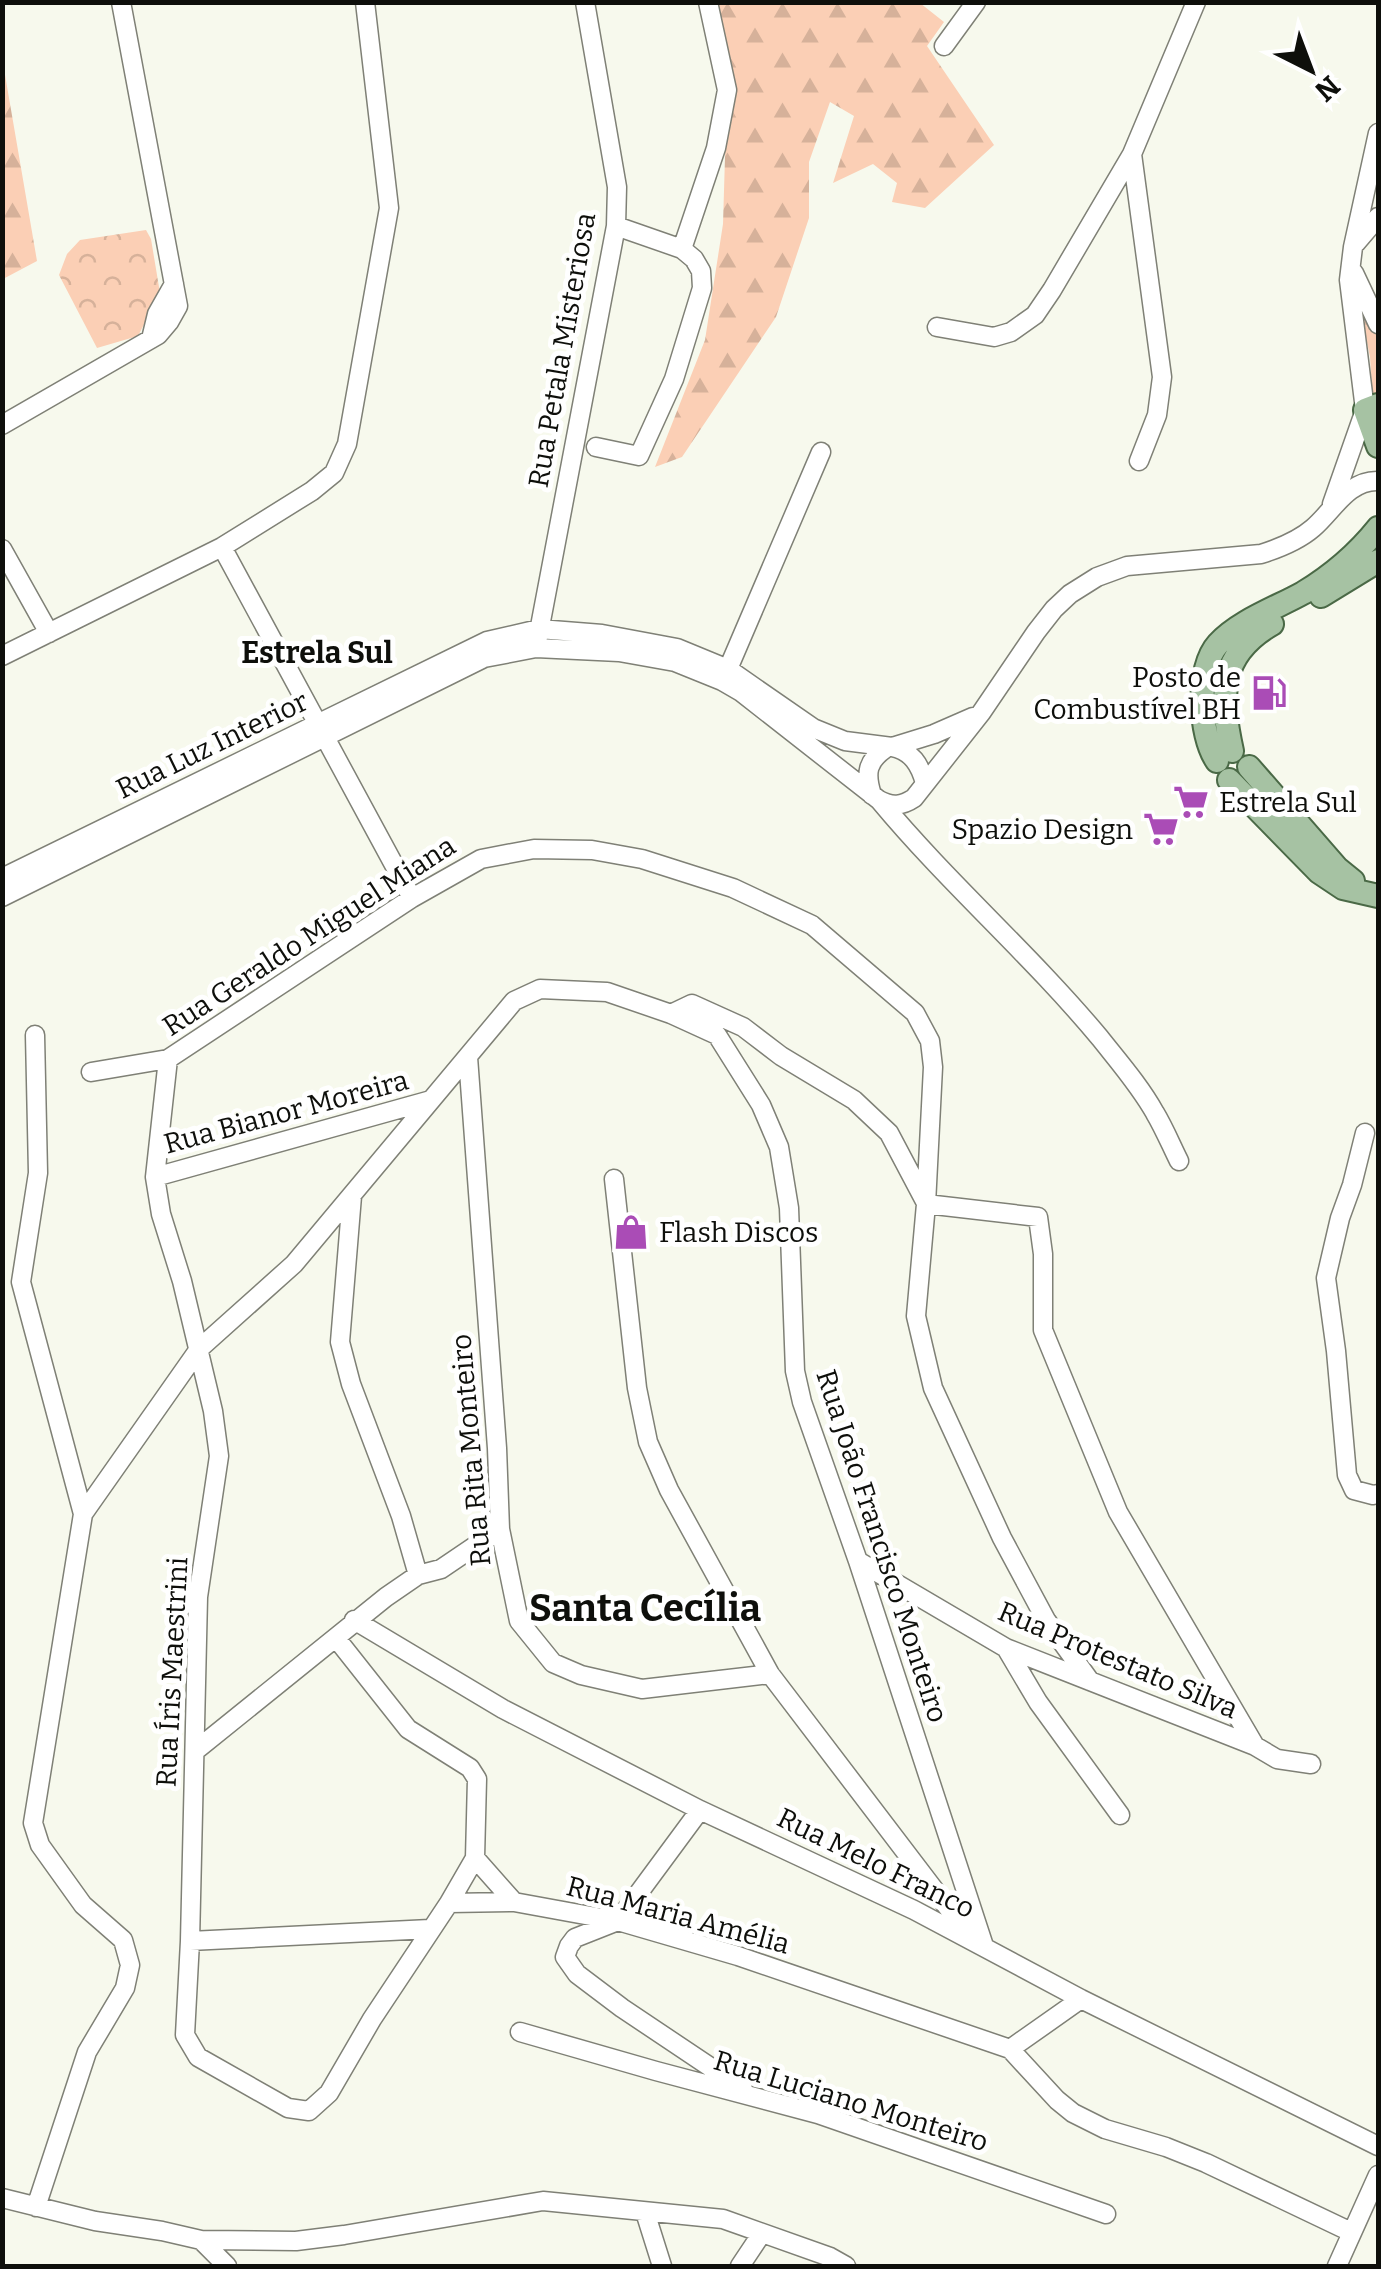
<svg xmlns="http://www.w3.org/2000/svg" width="1381" height="2269" font-family="Bitter,serif">
<style>
.forest{fill:url(#forest-firs)}
.park{fill:url(#park-crowns)}
.lines{fill:none;stroke-linecap:round;stroke-linejoin:round}
.minor-casing{stroke:#7f8076;stroke-width:21}
.major-casing{stroke:#4a6946;stroke-width:26}
.minor{stroke:#fff;stroke-width:18}
.major{stroke:#a6c2a3;stroke-width:22}
.labels{text-anchor:middle;dominant-baseline:central;stroke-width:10;stroke-linejoin:round;paint-order:stroke}
.street-label{font-size:28px;fill:#0e0f0b;stroke:#fff}
.poi-label{font-size:28px;fill:#0e0f0b;stroke:#fff;text-anchor:end}
.neighbourhood-label{font-size:30px;font-weight:bold;fill:#0e0f0b;stroke:#fff}
.district-label{font-size:38px;font-weight:bold;fill:#0e0f0b;stroke:#fff}
</style>
<defs>
<pattern id="forest-firs" width="22" height="20" patternUnits="userSpaceOnUse" patternTransform="scale(2.5)"><rect width="22" height="20" fill="#fbcfb5"/><path d="M5 1l3.5 6h-7zM16 11l3.5 6h-7z" fill="#d6b19a"/></pattern>
<pattern id="park-crowns" width="20" height="18" patternUnits="userSpaceOnUse" patternTransform="scale(2.5)"><rect width="20" height="18" fill="#fbcfb5"/><path d="M2 6a3 3 0 1 1 6 0M12 15a3 3 0 1 1 6 0" fill="none" stroke="#d6b19a"/></pattern>
</defs>
<rect width="100%" height="100%" fill="#f7f9ed"/>
<!-- forest -->
<path class="forest" d="M715,3H920L944,22L927,46L994,145L925,208L892,202L897,183L873,164L833,183L854,116L830,102L809,162V218L776,317L682,457L655,467L705,340L723,224L727,90Z
M3,63L37,261L3,279H2Z"/>
<!-- park -->
<path class="park" d="M146,230L151,239L160,293L138,336L97,348L59,275L67,254L80,240Z
M1363,306L1378,333V399L1373,402L1370,357L1360,308Z"/>
<g class="lines">
<defs>
<path id="minor" d="M944,46L976,2
M1132,154L1162,377L1157,415L1139,461
M616,226L682,249L716,148L727,90L708,2
M1356,243L1378,217
M1354,273L1378,324
M937,327L994,337L1011,332L1035,315L1052,290L1132,154L1196,2
M151,339L157,314L174,284
M2,425L158,335L169,322L178,306L121,2
M596,447L639,456L674,379L702,288L701,271L694,259L682,249
M1332,504L1365,410L1349,280L1353,247L1378,133
M222,547L412,898
M2,549L49,633
M538,637L616,226L617,187L585,2
M2,656L222,547L312,491L334,473L347,444L389,208L365,2
M725,676L821,452
M892,747C912,751 920,765 925,783
M872,795C865,773 867,761 886,748
M880,801C949,884 1031,955 1100,1038C1119,1062 1140,1086 1155,1113C1164,1128 1171,1145 1179,1161
M2,878L487,641L539,629L602,634L677,648L728,669L813,728L845,741L892,747L934,734L973,717
M2,897L484,658L536,648L619,652L675,662L722,681L741,692L879,800C892,807 902,806 914,798L981,713L1036,632L1054,609L1070,594L1097,577L1127,566L1261,554C1280,548 1298,541 1313,528C1333,511 1348,480 1378,481
M671,1014L692,1004L743,1027L781,1056L854,1100L889,1133L926,1203
M35,1035L38,1173L21,1282L83,1514L33,1823L40,1845L83,1905L123,1940L130,1965L125,1988L87,2052L36,2207
M468,1057L497,1448L500,1529L519,1621L553,1663L581,1675L642,1689L770,1674
M168,1059L155,1177L161,1214L182,1281L213,1411L219,1456L198,1597L190,1941L185,2035L198,2057L288,2108L309,2111L329,2093L372,2019L449,1903L475,1858
M91,1072L168,1059L412,898L481,859L534,849L592,850L642,859L733,888L812,925L915,1013L930,1041L933,1067L926,1204L916,1316L933,1388L1002,1538L1046,1620L1090,1681
M1365,1133L1352,1185L1340,1218L1326,1278L1336,1351L1347,1475L1354,1490L1373,1495L1378,1494
M155,1177L431,1100
M614,1179L637,1388L648,1442L669,1490L770,1674L968,1934
M352,1196L340,1342L351,1384L401,1516L418,1575
M926,1204L1038,1217L1043,1254V1330L1118,1512L1255,1746
M83,1514L199,1349L294,1264L514,1001L540,989L607,992L671,1014L717,1035L761,1105L779,1147L789,1208L795,1371L802,1402L858,1561L984,1946
M858,1561L1006,1648L1255,1746L1277,1759L1311,1764
M354,1620L503,1709L700,1810L914,1910L1081,1999L1378,2146
M336,1638L408,1729L470,1768L477,1779L475,1858L514,1902
M1006,1648L1038,1702L1120,1815
M195,1751L386,1597L418,1575L441,1569L500,1529
M700,1810L618,1921L575,1938L569,1946L565,1957L577,1974L622,2008L743,2089
M449,1903L514,1902L618,1921L738,1956L1010,2049L1057,2100L1073,2113L1105,2129L1166,2147L1206,2163L1351,2232
M190,1941L430,1929
M520,2032L656,2071L818,2114L1106,2214
M1010,2049L1081,1999
M2,2198L95,2221L162,2231L201,2240L296,2241L344,2235L543,2201L723,2219L830,2257L846,2266
M645,2212L662,2266
M201,2240L227,2266
M740,2266L762,2233
M1337,2266L1378,2175"/>
<path id="major" d="M1378,405L1365,410L1378,446
M1321,596L1378,561
M1232,751C1220,696 1218,655 1272,624
M1217,761C1199,735 1196,668 1218,644C1239,621 1276,608 1303,593C1331,576 1358,553 1378,528
M1249,767L1337,868L1353,881
M1229,780L1319,872L1343,888L1378,896"/>
</defs>
<!-- minor casing -->
<use href="#minor" class="minor-casing"/>
<!-- major casing -->
<use href="#major" class="major-casing"/>
<!-- minor -->
<use href="#minor" class="minor"/>
<!-- major -->
<use href="#major" class="major"/>
</g>
<!-- icons -->
<defs>
<symbol id="fuel-bare" viewBox="-9 -9 18 18"><path d="M-5.5-6h7V0h2V4h1.3V-2.5L3-4.5l.8-.8L6-3V5H2.5V1h-1V6h-7ZM-4.2-4.7v3.2H.2V-4.7Z" fill="#aa4cb6" stroke="#fff" stroke-width="2.5" paint-order="stroke"/></symbol>
<symbol id="supermarket-bare" viewBox="-9 -9 18 18"><path d="M-6-5.5h2.5l.6 2H6L4.5 2H-2.5L-4.4-4H-6ZM-1.5 3.2a1.3 1.3 0 1 0 .1 0ZM3 3.2a1.3 1.3 0 1 0 .1 0Z" fill="#aa4cb6" stroke="#fff" stroke-width="2.5" paint-order="stroke"/></symbol>
<symbol id="shop-bare" viewBox="-9 -9 18 18"><path d="M-5-2.5h2.3a2.7 3.5 0 0 1 5.4 0H5L5.5 6h-11ZM-1.5-2.5h3a1.5 2.3 0 0 0-3 0Z" fill="#aa4cb6" stroke="#fff" stroke-width="2.5" paint-order="stroke"/></symbol>
</defs>
<g fill-rule="evenodd">
<use href="#fuel-bare" x="1244" y="668" width="50" height="50"/>
<use href="#supermarket-bare" x="1166" y="777" width="50" height="50"/>
<use href="#supermarket-bare" x="1136" y="804" width="50" height="50"/>
<use href="#shop-bare" x="606" y="1207" width="50" height="50"/>
</g>
<g class="labels">
<!-- street labels -->
<g class="street-label">
<text transform="translate(562 350) rotate(-80)">Rua Petala Misteriosa</text>
<text transform="translate(212 745) rotate(-26)">Rua Luz Interior</text>
<text transform="translate(309 936) rotate(-33)">Rua Geraldo Miguel Miana</text>
<text transform="translate(286 1112) rotate(-15)">Rua Bianor Moreira</text>
<text transform="translate(471 1450) rotate(-95)">Rua Rita Monteiro</text>
<text transform="translate(882 1546) rotate(72)">Rua João Francisco Monteiro</text>
<text transform="translate(1118 1660) rotate(23)">Rua Protestato Silva</text>
<text transform="translate(172 1672) rotate(-87)">Rua Íris Maestrini</text>
<text transform="translate(876 1863) rotate(26)">Rua Melo Franco</text>
<text transform="translate(678 1915) rotate(15)">Rua Maria Amélia</text>
<text transform="translate(851 2101) rotate(17)">Rua Luciano Monteiro</text>
</g>
<!-- poi labels -->
<g class="poi-label">
<text x="1241" y="677">Posto de<tspan x="1241" dy="32">Combustível BH</tspan></text>
<text x="1219" y="802" text-anchor="start">Estrela Sul</text>
<text x="1133" y="829">Spazio Design</text>
<text x="659" y="1232" text-anchor="start">Flash Discos</text>
</g>
<!-- neighbourhood labels -->
<g class="neighbourhood-label">
<text x="317" y="653">Estrela Sul</text>
</g>
<!-- district labels -->
<g class="district-label">
<text x="645" y="1608">Santa Cecília</text>
</g>
</g>
<!-- border -->
<rect width="1381" height="2269" fill="none" stroke="#0e0f0b" stroke-width="10"/>
<!-- north arrow -->
<g transform="translate(1311 70) rotate(138)" stroke="#ffffff" stroke-width="8" paint-order="stroke">
<path d="M0-8L18 38L0 25L-18 38Z" fill="#0e0f0b"/>
<text y="-15" font-size="28" font-weight="bold" text-anchor="middle" fill="#0e0f0b">N</text>
</g>
</svg>
